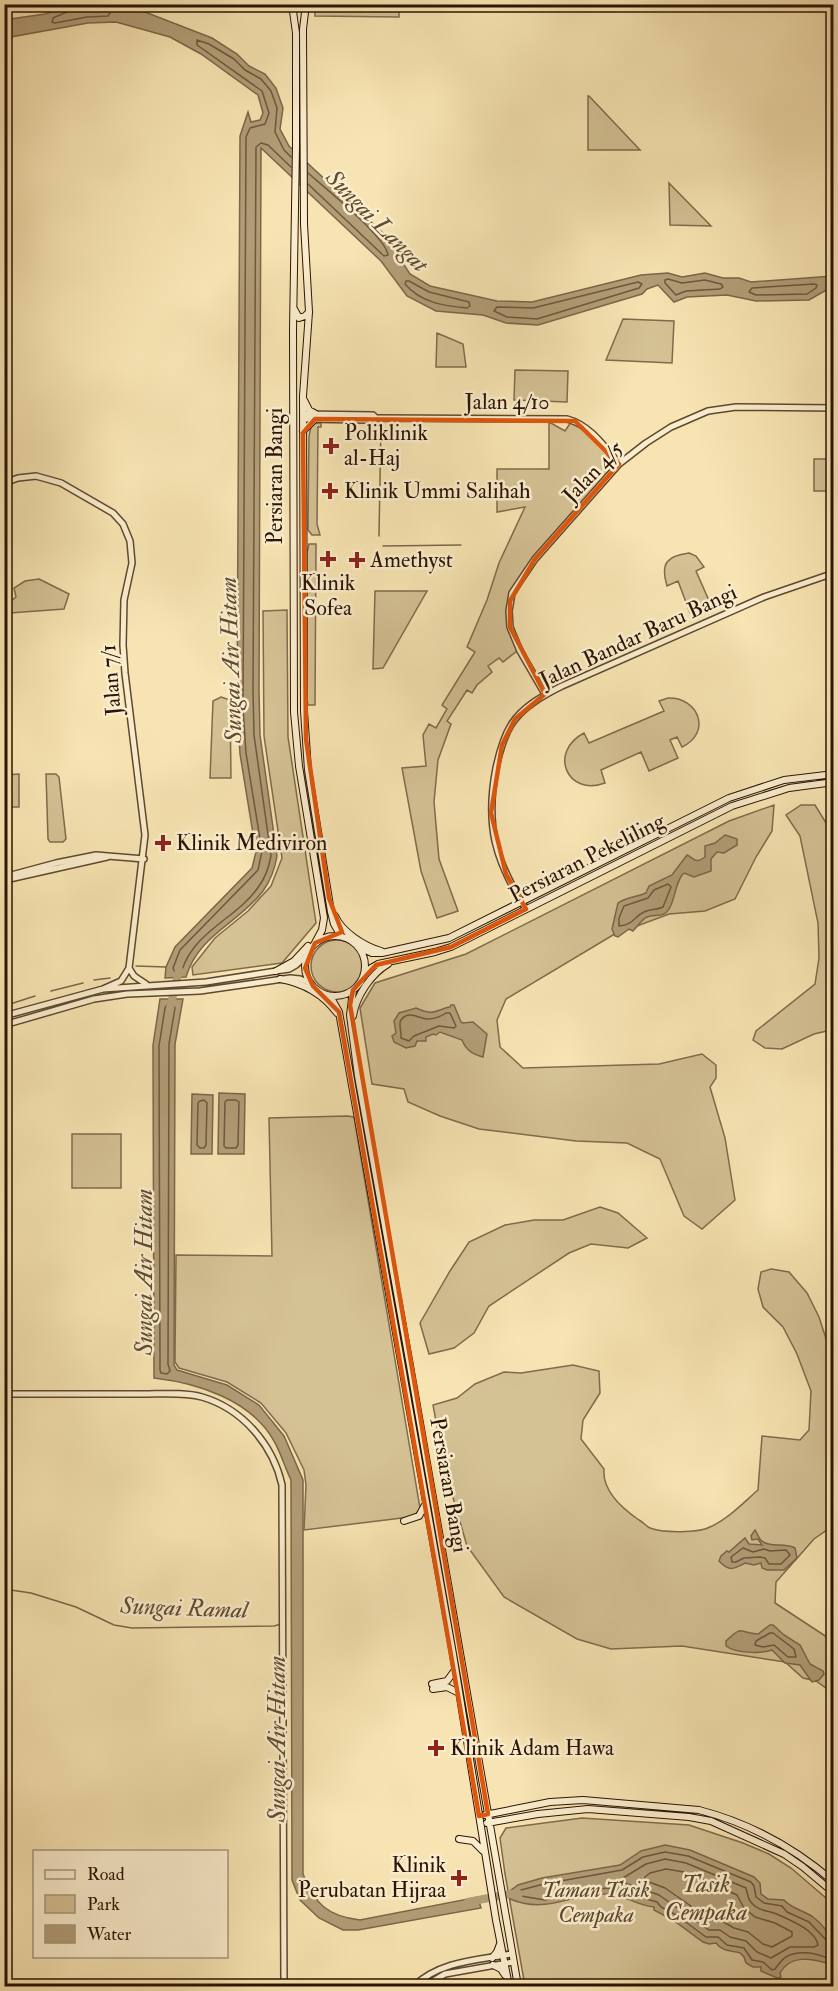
<svg xmlns="http://www.w3.org/2000/svg" width="838" height="1991" font-family="'IM FELL Double Pica',serif">
<style>
.green{fill:#d4c194;stroke:#806a4c;stroke-width:1.5}
.water{fill:#b29d77;stroke:#7c6649;stroke-width:1.5}
.lines{fill:none;stroke-linecap:round;stroke-linejoin:round}
.shore{stroke:#6e583e;stroke-width:1.5}
.stream{stroke:#7c6649;stroke-width:1.5}
.river{stroke:#b29d77;stroke-width:8}
.tertiary-casing{stroke:#5e4830;stroke-width:8}
.secondary-casing{stroke:#2b1404;stroke-width:8}
.tertiary{stroke:#faedcd;stroke-width:5}
.secondary{stroke:#faedcd;stroke-width:6}
.marked{fill:none;stroke:#df560c;stroke-width:4.5;stroke-linejoin:round}
.poi-dot{fill:#8f2418;stroke:#faedcd;stroke-width:2}
.labels{text-anchor:middle;dominant-baseline:central;stroke-width:5;stroke-linejoin:round;paint-order:stroke}
.street-label{font-size:22px;fill:#2b1404;stroke:#faedcd}
.poi-label{font-size:22px;fill:#2b1404;stroke:#faedcd;text-anchor:start}
.park-label{font-size:22px;font-style:italic;fill:#5e482f;stroke:#faedcd}
.water-label{font-size:24px;font-style:italic;fill:#614b32;stroke:#faedcd}
</style>
<rect width="100%" height="100%" fill="#f7e4b2"/>
<filter id="stains"><feTurbulence type="fractalNoise" baseFrequency=".00333" numOctaves="4"/><feColorMatrix values="0 0 0 0 .2 0 0 0 0 .09 0 0 0 0 .02 0 0 0 .5 -.17"/></filter>
<radialGradient id="worn" r=".72"><stop offset=".6" stop-color="#630" stop-opacity="0"/><stop offset="1" stop-color="#630" stop-opacity=".3"/></radialGradient>
<!-- green -->
<path class="green" d="M315,5H399V17L315,16Z
M588,96H589L640,150H588Z
M669,183L711,226L670,225Z
M623,319L674,321L672,363L606,360Z
M437,333L463,344L466,367H436Z
M515,370L568,371L567,402L514,400Z
M549,422L565,431L571,422L588,431L615,464L512,589C504,618 505,624 517,651L503,662L499,658L488,666L492,672L477,685L472,693L467,690L447,721L451,724L438,760L434,802L439,859L458,911L437,918L421,871L402,768L426,766L423,735L429,724L436,728L447,709L442,705L475,652L467,647L487,600L499,563L525,507L497,512V469H549Z
M314,423H321V427H318L317,524L320,535H312L308,530L309,436L311,427Z
M814,459H833V491H814Z
M309,544H316L315,705H308L306,694L307,553Z
M689,553L696,556L704,567L696,571L711,605L690,613L678,581L667,586C660,563 667,556 689,553Z
M39,579L69,594L64,609L10,613L11,601L16,597L14,588L25,581Z
M375,591H427L383,668L373,669Z
M287,610L288,737L316,923L282,963L193,975L192,967L215,938L248,911L271,886L282,858L264,736L263,611Z
M221,697L230,700L231,778H210L213,701Z
M668,698C699,697 712,733 682,747L677,737L670,740L678,758L649,771L641,752L601,770L605,783C567,797 548,752 584,733L589,743L664,711L659,701Z
M19,774V807H5V775Z
M46,774H56L59,777L66,839L63,842H50L48,839Z
M774,805L772,831L756,857L735,899L705,911L669,914L613,935L506,999L497,1020L500,1047L523,1068L659,1064L702,1054L716,1065V1078L710,1087L725,1138L735,1200L702,1229L684,1216L660,1159L627,1143L576,1141L479,1129L440,1116L408,1102L404,1089L372,1084L360,1008L375,983L466,954L729,821Z
M801,805H815L828,826L833,842V1028L831,1030L814,1034L782,1049L765,1048L753,1040L756,1031L815,984L819,958L818,923L800,836L786,815Z
M311 966a26 26 0 1 1 52 0a26 26 0 1 1-52 0Z
M347,1116L354,1117L420,1508L416,1514L410,1517L304,1530L306,1485L304,1470L286,1433L261,1403L227,1382L179,1368L175,1362L176,1255L272,1256L269,1118Z
M72,1134H121V1188H72Z
M600,1207L618,1213L647,1238L628,1248L591,1244L569,1253L489,1306L474,1333L454,1348L429,1354L420,1323L450,1271L469,1242L505,1225L534,1220H563Z
M771,1269L789,1272L807,1293L819,1317L833,1360L834,1525L814,1539L776,1582L775,1603L833,1641V1693L816,1681L803,1678L785,1662L682,1646L611,1649L577,1639L504,1597L467,1546L445,1470L433,1405L457,1398L475,1384L504,1372L521,1373L573,1365L599,1371L600,1393L583,1420L581,1439L604,1469C602,1491 623,1509 639,1520C643,1522 647,1527 650,1528C662,1533 699,1533 710,1527C728,1519 743,1503 758,1490L762,1436L800,1440L809,1430L811,1391L797,1354L783,1327L763,1307L758,1289L761,1272Z
M582,1818L689,1825L743,1843L769,1854L791,1868L833,1904V1986H525L505,1874L500,1838L506,1828Z"/>
<!-- water -->
<path class="water" d="M76,5H102L145,12L212,38L237,54L249,66L265,74L276,88L283,108L280,129L289,146L384,234L410,274L430,286L497,301L532,302L641,275L668,273L682,277L705,273L723,278H739L751,282L833,276V290L828,289L809,300L756,301L727,295L687,297L674,302L658,285L647,289L642,294L538,325L506,323L483,315L436,311L407,296L381,261L261,148L259,690L260,735L277,856C275,868 271,880 263,891C239,923 198,935 186,977L165,978L166,967L175,947L252,868L256,852L240,754L237,707L240,136L248,112L251,122L260,120L263,113L258,95L201,54L170,37L116,22L88,23L5,38L4,20L45,14Z
M725,835L737,839V845L724,853L717,852L711,859V871L694,877L684,873C675,881 676,898 669,909C664,918 655,914 647,917C642,919 637,927 633,931L629,929L618,937L615,936L612,929L618,903C627,897 637,897 646,893L649,886L672,875L687,855C695,859 695,864 705,857V846L715,843Z
M160,999H183L175,1044L174,1365L177,1370L227,1385L259,1405L284,1436L303,1480V1874C315,1904 327,1916 360,1920L478,1897L481,1908L358,1930H343L319,1918L300,1900L292,1880L291,1480C285,1468 281,1453 274,1441C251,1400 198,1383 154,1378L153,1045Z
M451,1005H454L461,1022L463,1023L473,1022L487,1034L483,1057C472,1054 466,1050 462,1040L440,1032L436,1035L433,1034L426,1037V1041H417L415,1046L406,1048L394,1042L392,1036L396,1033L394,1021L399,1013L416,1008C425,1012 431,1014 440,1010C443,1009 446,1007 450,1007Z
M219,1093L245,1094L244,1154H218Z
M192,1094L213,1095L212,1154H191Z
M755,1530C757,1533 758,1536 760,1539C768,1549 784,1542 795,1548L797,1558L784,1570H767L762,1568L761,1563L754,1565L745,1563C734,1569 729,1572 719,1561L721,1556L727,1551L729,1552L745,1538L749,1544L762,1545L758,1539L752,1540L751,1536Z
M770,1625H773L784,1635L800,1645L810,1664L823,1671L824,1674L819,1680L812,1682L800,1665L785,1663L772,1650C760,1654 735,1653 726,1646V1641C744,1624 738,1633 758,1634Z
M665,1845L690,1850L754,1877L760,1883L761,1894L768,1899L784,1900C792,1909 803,1910 813,1917C838,1935 834,1958 833,1986H831L832,1979L827,1963C810,1958 790,1955 780,1973L781,1977L777,1978L761,1971V1967H753L746,1963L744,1957L740,1953C730,1950 723,1952 716,1943L709,1944L703,1942L673,1920L654,1910V1907C638,1906 625,1895 608,1894C573,1892 548,1915 510,1899L509,1894L510,1891L518,1885L542,1878L620,1865L641,1851Z"/>
<g class="lines">
<!-- shore -->
<path class="shore" d="M72,4L69,11L53,18L52,22L55,23L87,17L108,16L110,13L107,4
M291,167L268,145L261,143L256,147L253,690L254,735L271,856C269,866 266,877 259,886C238,918 195,930 182,970L175,972L173,968L180,950L258,870L262,851L246,753L243,707L246,137L250,128L265,124L269,113L262,91L197,45V40L209,44L234,59L245,70L261,79L271,91L277,108L275,132L284,150L291,157
M308,173C324,187 387,238 388,255L384,256L308,184
M668,279L682,283L705,280L721,284L723,287L720,289L686,291L676,295L665,283V280Z
M406,281H409L429,292L469,302L470,306L467,308C445,306 421,303 405,284Z
M638,282L642,284L639,288L537,319L507,317L494,311L497,307L533,308Z
M814,284L817,285L816,288L807,294L756,295L749,292L752,288Z
M668,884L671,887L663,907C657,910 650,909 644,912C633,917 634,925 619,926V918L624,906L648,898L654,890Z
M167,1005H173L175,1008L169,1044L168,1364L170,1371L167,1374L161,1373L160,1370L159,1046L165,1008Z
M446,1013H450L456,1026L454,1028L439,1026L414,1036L409,1041L401,1038C402,1034 398,1023 401,1020C409,1009 421,1020 428,1019C434,1019 442,1016 446,1013Z
M204,1100L207,1103L206,1145L204,1148H200L197,1145L198,1103L200,1101Z
M227,1100H236L239,1102L238,1145L236,1148H226L224,1146L225,1102Z
M743,1548L753,1552L764,1549L770,1551L786,1550L790,1555L781,1564H769L765,1558L760,1557L744,1558L736,1562H732L731,1557Z
M770,1633H773L794,1649L796,1657H788L774,1645L763,1647L755,1645L756,1641Z
M665,1859L686,1863L746,1888C747,1892 748,1898 750,1901C758,1912 769,1910 779,1915C792,1921 815,1930 818,1945L814,1947H790L771,1958L757,1952L746,1941L730,1937L720,1930H709L659,1895L622,1882L623,1878L646,1864Z
M666,1869L684,1872L707,1881L737,1895L744,1908L755,1917L775,1923L792,1932V1936L772,1947L763,1944L748,1932L734,1928L722,1921L711,1920L665,1888L644,1880L645,1877L650,1873Z
M834,1943L827,1941L809,1922L787,1912L782,1906L764,1903L756,1897L754,1886L751,1882L688,1856L665,1852L643,1857L622,1870L544,1884L521,1890L519,1893L521,1896L545,1900L587,1890L609,1888L657,1902L661,1907L676,1915L706,1937H718L727,1945L744,1948L752,1960L763,1962L772,1970L775,1969C779,1963 785,1955 793,1954C805,1951 829,1954 834,1965"/>
<!-- stream -->
<path class="stream" d="M379,536L381,423
M383,546L461,545
M136,966L166,967
M94,980L110,978
M51,991L83,983
M4,1006L35,996
M4,1589L31,1593L76,1607L114,1625L132,1628L274,1626L281,1624"/>
<!-- river -->
<path class="river" d="M170,1008L179,970
M468,1902L509,1894H519"/>
<defs>
<path id="tertiary" d="M303,414L373,415L376,418
M303,419L366,420H373L378,418L567,419C590,425 604,446 619,464
M4,483L18,478L36,476L61,483L113,513L123,524L130,541L132,563L124,600L123,645L125,673L145,835L129,968L121,981L103,989
M545,694L520,651L510,627L509,611L512,593L535,559L619,464L646,443L671,427L708,411L736,407L834,408
M4,877L56,863L96,855L144,859
M5,880L107,857
M526,909C495,861 485,825 496,768C499,754 503,738 511,725C522,707 544,695 562,686L764,597L834,573
M129,968L134,976L146,984
M4,1016L103,989L206,982L289,969L296,965L306,956
M4,1025L94,999L127,994L200,991L290,978L300,979L310,983
M4,1394C51,1394 97,1394 143,1394C162,1394 184,1392 202,1397C243,1409 273,1445 282,1485L284,1986
M414,1986C440,1961 478,1960 511,1954
M425,1986L445,1974L513,1962"/>
<path id="secondary" d="M292,4L296,33V146L293,330L294,712L299,766L324,918L322,930L315,943
M306,4L303,29L304,224L309,312L303,396L304,711L308,770L331,912L334,924L341,936
M294,309L299,318L305,316L309,312
M304,400L309,410L316,414
M303,431L315,419
M335,916C342,932 364,946 381,951
M305 966a30 30 0 1 1 60 0a30 30 0 1 1-60 0Z
M359,947L372,953H382L449,938L729,798L784,780L834,774
M276,971L294,961L308,946
M363,977L371,968L378,964L435,952L451,947L732,806L789,788L834,782
M280,979C303,983 323,994 337,1013
M353,990L350,1015L358,1076L409,1360L518,1986
M330,996L339,1012L453,1654L496,1920L509,1986
M353,1016C356,996 371,974 388,964
M404,1521L419,1516L425,1505
M432,1684L447,1681L455,1670
M433,1689L447,1687L459,1693
M485,1815L550,1802L583,1800L699,1810C749,1823 795,1848 834,1882
M487,1823L538,1814L588,1809L689,1817L711,1821L784,1854L803,1867L834,1893
M459,1839L473,1841L483,1851
M492,1958L497,1952L500,1944
M493,1965L501,1969L505,1975"/>
</defs>
<!-- tertiary casing -->
<use href="#tertiary" class="tertiary-casing"/>
<!-- secondary casing -->
<use href="#secondary" class="secondary-casing"/>
<!-- tertiary -->
<use href="#tertiary" class="tertiary"/>
<!-- secondary -->
<use href="#secondary" class="secondary"/>
</g>
<!-- marked area -->
<path class="marked" d="M315,419L575,421L619,464L535,559L510,601V627L545,694L515,719L502,745L491,813L506,874L526,909L451,947L376,965L353,990L350,1005L488,1814L479,1816L339,1012L313,986L305,968L315,943L342,932L329,898L306,739L303,433Z"/>
<!-- markers -->
<g class="poi-dot">
<path d="M328 437h6v6h6v6h-6v6h-6v-6h-6v-6h6z"/>
<path d="M327 482h6v6h6v6h-6v6h-6v-6h-6v-6h6z"/>
<path d="M325 550h6v6h6v6h-6v6h-6v-6h-6v-6h6z"/>
<path d="M354 551h6v6h6v6h-6v6h-6v-6h-6v-6h6z"/>
<path d="M160 834h6v6h6v6h-6v6h-6v-6h-6v-6h6z"/>
<path d="M433 1739h6v6h6v6h-6v6h-6v-6h-6v-6h6z"/>
<path d="M456 1869h6v6h6v6h-6v6h-6v-6h-6v-6h6z"/>
</g>
<g class="labels">
<!-- street labels -->
<g class="street-label">
<text x="507" y="402">Jalan 4/10</text>
<text transform="translate(593 472) rotate(-46)">Jalan 4/5</text>
<text transform="translate(275 476) rotate(-90)">Persiaran Bangi</text>
<text transform="translate(638 636) rotate(-25)">Jalan Bandar Baru Bangi</text>
<text transform="translate(111 680) rotate(-95)">Jalan 7/1</text>
<text transform="translate(587 858) rotate(-27)">Persiaran Pekeliling</text>
<text transform="translate(449 1485) rotate(80)">Persiaran Bangi</text>
</g>
<!-- poi labels -->
<g class="poi-label">
<text x="344" y="433">Poliklinik<tspan x="344" dy="25">al-Haj</tspan></text>
<text x="344" y="491">Klinik Ummi Salihah</text>
<text x="370" y="560">Amethyst</text>
<text x="328" y="583" text-anchor="middle">Klinik<tspan x="328" dy="25">Sofea</tspan></text>
<text x="176" y="843">Klinik Mediviron</text>
<text x="450" y="1748">Klinik Adam Hawa</text>
<text x="446" y="1865" text-anchor="end">Klinik<tspan x="446" dy="25">Perubatan Hijraa</tspan></text>
</g>
<!-- park labels -->
<g class="park-label">
<text x="596" y="1890">Taman Tasik<tspan x="596" dy="25">Cempaka</tspan></text>
</g>
<!-- water labels -->
<g class="water-label">
<text transform="translate(377 221) rotate(45)">Sungai Langat</text>
<text transform="translate(231 660) rotate(-92)">Sungai Air Hitam</text>
<text transform="translate(144 1272) rotate(-90)">Sungai Air Hitam</text>
<text transform="translate(184 1608) rotate(2)">Sungai Ramal</text>
<text transform="translate(277 1739) rotate(-90)">Sungai Air Hitam</text>
<text x="706" y="1884">Tasik<tspan x="706" dy="28">Cempaka</tspan></text>
</g>
</g>
<!-- margin -->
<rect width="838" height="1991" fill="none" stroke="#f7e4b2" stroke-width="24"/>
<rect x="6" y="6" width="826" height="1979" fill="none" stroke="#2b1404" stroke-width="3"/>
<rect x="12" y="12" width="814" height="1967" fill="none" stroke="#2b1404" stroke-width="1.5"/>
<!-- legend -->
<rect x="33" y="1850" width="195" height="108" fill="#faedcd" stroke="#a7967d" stroke-width="1.5"/>
<rect x="45" y="1870" width="30" height="9" fill="#faedcd" stroke="#a7967d" stroke-width="1.5"/>
<text x="87" y="1880" font-size="18" fill="#2b1404">Road</text>
<rect x="45" y="1895" width="30" height="18" fill="#d4c194" stroke="#a7967d" stroke-width="1.5"/>
<text x="87" y="1910" font-size="18" fill="#2b1404">Park</text>
<rect x="45" y="1925" width="30" height="18" fill="#b29d77" stroke="#a7967d" stroke-width="1.5"/>
<text x="87" y="1940" font-size="18" fill="#2b1404">Water</text>
<rect width="100%" height="100%" filter="url(#stains)"/>
<rect width="100%" height="100%" fill="url(#worn)"/>
</svg>
